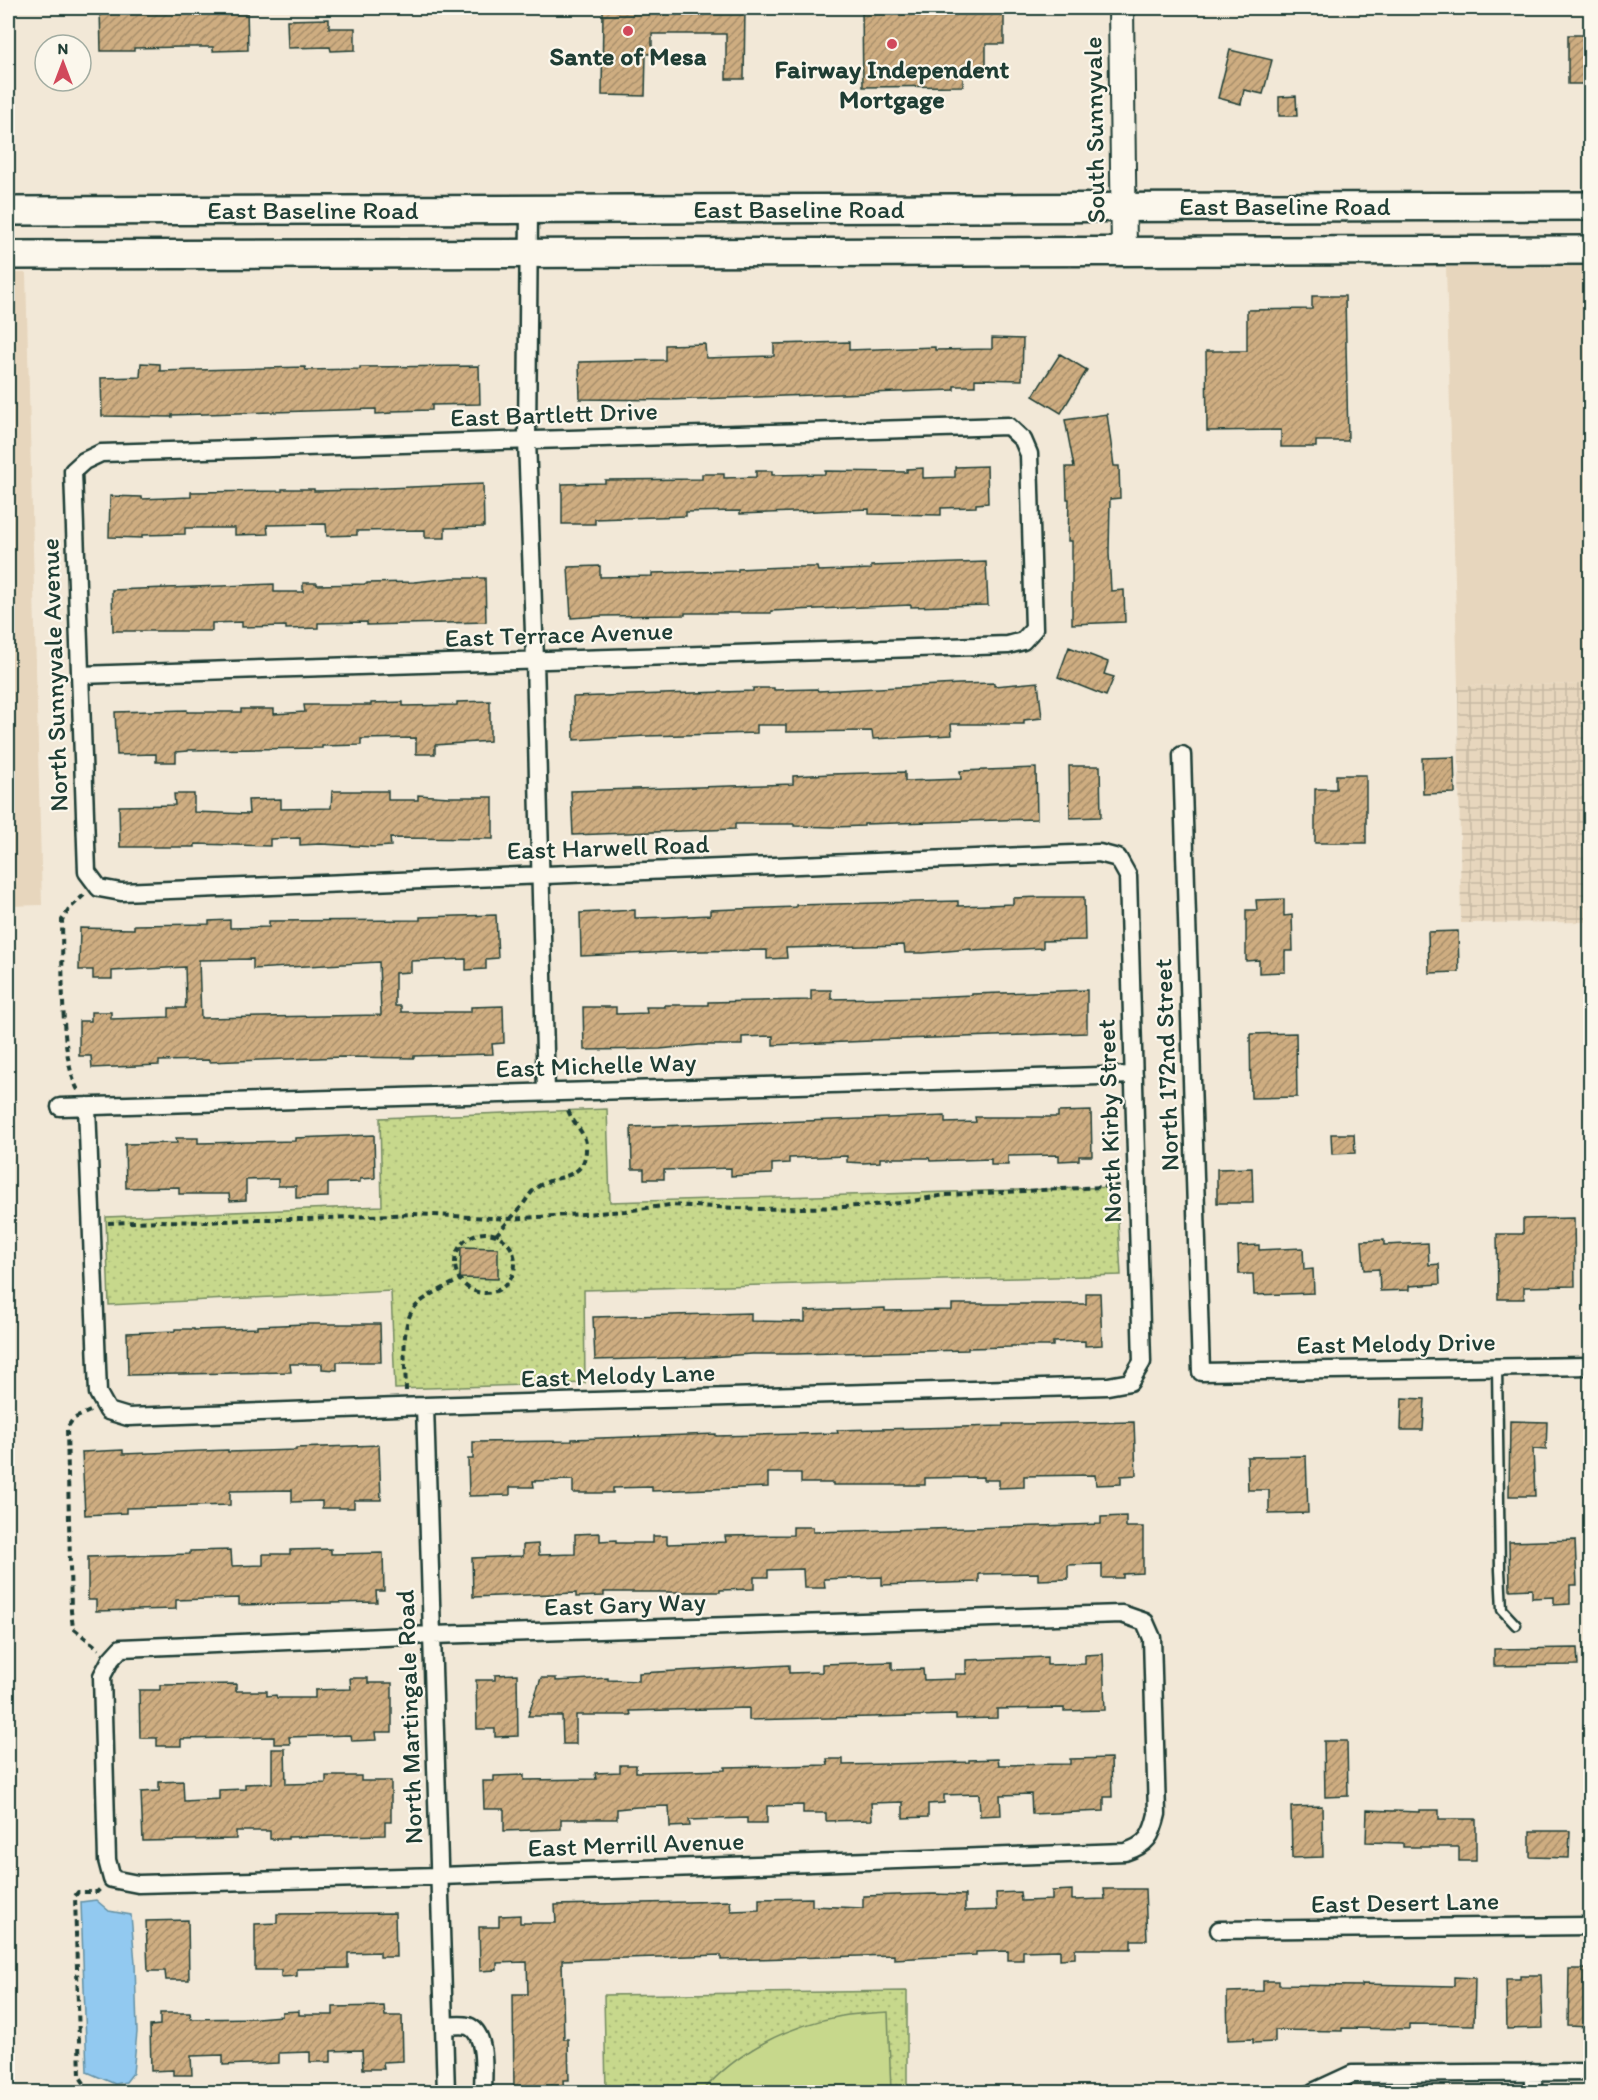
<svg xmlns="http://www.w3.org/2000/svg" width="1598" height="2100" font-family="Itim,sans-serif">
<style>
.built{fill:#e7d6bd}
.industrial{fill:url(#industrial-grid)}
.park{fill:url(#park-dots);stroke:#738a60;stroke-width:1.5}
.pitch{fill:#c7d88c;stroke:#738a60;stroke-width:1.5}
.water{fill:#92c9f0;stroke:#6491a5;stroke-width:1.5}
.building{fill:url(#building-hatch);stroke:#1f3d34;stroke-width:1.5;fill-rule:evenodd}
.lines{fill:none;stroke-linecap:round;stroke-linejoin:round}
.lane-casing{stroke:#1f3d34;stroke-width:13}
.street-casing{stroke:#1f3d34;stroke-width:21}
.secondary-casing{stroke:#1f3d34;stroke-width:28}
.primary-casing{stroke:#1f3d34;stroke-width:32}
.path{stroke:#1f3d34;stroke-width:4;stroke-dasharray:6 4.5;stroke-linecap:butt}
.lane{stroke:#fbf7ec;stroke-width:8}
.street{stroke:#fbf7ec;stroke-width:16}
.secondary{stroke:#fbf7ec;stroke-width:24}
.primary{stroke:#fbf7ec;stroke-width:27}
.poi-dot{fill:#d1495b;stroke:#fbf7ec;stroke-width:2}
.labels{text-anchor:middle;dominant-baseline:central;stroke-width:4.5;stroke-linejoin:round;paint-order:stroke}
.poi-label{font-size:26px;font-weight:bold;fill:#1f3d34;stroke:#fbf7ec}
.street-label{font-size:26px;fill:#1f3d34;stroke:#fbf7ec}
</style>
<defs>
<pattern id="industrial-grid" width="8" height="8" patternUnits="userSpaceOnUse" patternTransform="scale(1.5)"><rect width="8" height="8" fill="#e7d6bd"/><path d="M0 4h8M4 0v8" fill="none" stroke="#c6b9a3"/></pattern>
<pattern id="park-dots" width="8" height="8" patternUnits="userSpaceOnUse" patternTransform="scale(1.5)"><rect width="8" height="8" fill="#c7d88c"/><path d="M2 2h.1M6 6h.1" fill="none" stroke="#aaba79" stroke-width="1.8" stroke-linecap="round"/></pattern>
<pattern id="building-hatch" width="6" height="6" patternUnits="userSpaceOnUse" patternTransform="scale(1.5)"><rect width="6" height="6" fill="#cead81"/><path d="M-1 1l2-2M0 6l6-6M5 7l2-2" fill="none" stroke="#a78e6a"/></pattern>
</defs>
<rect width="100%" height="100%" fill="#f2e8d7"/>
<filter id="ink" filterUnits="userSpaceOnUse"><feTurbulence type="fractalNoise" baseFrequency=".0167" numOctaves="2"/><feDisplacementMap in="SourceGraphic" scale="12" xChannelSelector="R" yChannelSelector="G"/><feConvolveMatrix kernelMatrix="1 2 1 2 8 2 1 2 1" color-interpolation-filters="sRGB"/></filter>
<g filter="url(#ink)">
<!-- built -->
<path class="built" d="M1590,266V684L1458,686L1446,267Z
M8,273H26L42,905L8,906Z"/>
<!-- industrial -->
<path class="industrial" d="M1590,684V922L1461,923L1458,686Z"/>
<!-- park -->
<path class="park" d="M607,1109L610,1202L1116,1187L1121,1275L584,1290L585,1383L395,1389L391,1291L109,1305L106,1217L382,1206L380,1118Z
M907,1991V2092H606L604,1995Z"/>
<!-- pitch -->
<path class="pitch" d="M888,2012L891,2092H702C737,2051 789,2025 842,2016C857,2013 873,2013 888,2012Z"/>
<!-- water -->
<path class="water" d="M96,1900L109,1911L131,1915L135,1963L137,2032L133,2073L126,2082L115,2084L87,2072L81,1902Z"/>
<!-- building -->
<path class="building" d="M100,8H247L248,50L213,51V47H183L134,48V51H101Z
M603,8H745L744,79H726V34H652V54H646L645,96L602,95Z
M910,8H1004V44H986V68L963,69V86L863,87L862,11L910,10Z
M329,19V28H355V50L331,51L330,47L288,48L287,20Z
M1568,35H1590V84H1568Z
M1230,50L1272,60L1263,94L1244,90L1241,104L1218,98Z
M1296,96L1297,116H1279V97Z
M1312,296H1345L1348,441H1316V447H1281V430L1207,431L1206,351H1247V310L1312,309Z
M992,338L1023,339L1022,380L975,379V386H954V390L667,400L580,399L579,362L665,360V345L705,344L706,358L774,356V344L849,342V350L935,347V350L992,349Z
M1060,354L1087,370L1061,413L1033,396Z
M141,363L160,364V371L305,367L306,370L360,369V367L479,366L480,404L432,405V410L392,411V413L376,414V409L172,415V417L102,416L101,378L140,377Z
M1107,414L1114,466H1119L1120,498L1110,499L1109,553L1111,591L1124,590L1125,622L1072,624V541H1068L1069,499H1067L1066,467H1074L1065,420Z
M987,466L988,503L976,504V507L941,508V515L869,514V509L740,514V511L686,512V516L595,519V524H562V484L605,483V480L702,479V474H724V478L756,477V471H772V475L825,474V471L907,472V469L923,468V478L955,477V467Z
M483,484L484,527L445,528V538H425V530L357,531V535L327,536L326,524L267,525L268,534L235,535V528H185V534L142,535V538L109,537L110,496L142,497V499L191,497V492L282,491V489H314V491L363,490V489Z
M986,562L988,605L911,607V605L771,611V613H685V615L602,616L571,618L568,567L600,566V577L652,576V573L738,571V569L785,567H817L818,571L871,569V566Z
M453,578H485L486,622L367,625V622L318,623V628L286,629V626L242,627V622L212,623V631H113L112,590L274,584V592H303V583H317V585L367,584V583L414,582Z
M1069,647L1108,662L1104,674L1114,677L1106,696L1058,677Z
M1038,682L1042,718L1024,720V724H951L952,735L873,739L872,731L786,732V725H757V733L646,736L574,740L573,697L753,691V688H774V690L817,689L818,691L959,684L994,683V686Z
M490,701V741L435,745V754H416V738L361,739V745L322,746V748L188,750V751L176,752V762H156V754L117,755L115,712L187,710V712H241V709H274V714L305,712L304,705H371V703L403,702V706L457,705V702Z
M1454,757L1455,793L1423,794L1422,758Z
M1069,766H1100L1101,817L1070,818Z
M1036,768L1037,819L864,824V826L832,827L794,826V824H735V829L573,835L571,791L793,784V776L831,774L905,772V781L961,779L960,771Z
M1336,775H1366V843H1315V789H1336Z
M332,791H388V800H418V795L450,797H493V839L390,838L391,846L375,847L321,844L300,845V838L270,839V846L195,844V847H120L119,806L175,805L174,794H194V812L249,814L248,800L281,799V809L331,808Z
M1042,897H1084L1085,940L1043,941V948L971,951V949L923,953H905L904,945L786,948L787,958L767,959V950L700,951L581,956L580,913L635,910V918L667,917L710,915V910L796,907V905L958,901V906L1013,904V898Z
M1284,899V916L1292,915L1293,951H1285V972L1259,973V960L1246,961V910H1257L1256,900Z
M496,915L498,958L486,959V969L466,970V959L411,961V972L395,973V1006H401V1012H471V1007L503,1006L504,1043L492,1044L493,1054L414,1056V1058L343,1057L209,1062V1060L159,1061V1065L92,1068L91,1056H79V1021H91V1012H111V1019L169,1017V1008H185L186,1001L185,967L112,971V979H93V970H79L80,928L134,929V925L209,924V921L230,920V928L269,927V921L420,920V917ZM253,959V969L379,962L381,1015L201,1018L199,960Z
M1458,931L1459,972L1429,973L1428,932Z
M811,990H831V999L928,997L972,995V994L1087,990V1033L871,1040V1041L773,1045V1036L742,1037V1045H699L660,1049L584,1050L583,1007H616V1014L647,1013L646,1007H665V1005H708V1002L811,1000Z
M1296,1033L1297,1097L1251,1098L1250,1034Z
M1091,1111L1092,1156H1079V1160L1059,1161V1155L1008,1156V1165H991V1159L930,1161L929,1158H880V1162L863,1163L847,1162V1156L789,1158V1163L772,1164V1174L731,1176V1168L664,1170V1179H644V1169H632L631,1127L945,1116V1123L976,1122L975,1117H1058V1112Z
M1331,1134H1354L1355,1153L1332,1154Z
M374,1135L375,1178L360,1179V1182L328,1183V1197L296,1198V1186H278V1179L246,1180V1200L230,1201L229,1194H179V1187L126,1188L125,1144L177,1143L176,1138H198V1143L295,1141V1138Z
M1252,1168L1253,1203H1217V1169Z
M1574,1218L1575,1286L1524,1287V1299H1498L1497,1234H1523V1219Z
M1384,1240V1245L1428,1243L1429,1265L1439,1264L1440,1284L1409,1286V1290L1380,1291L1379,1269L1364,1270L1362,1241Z
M1259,1245V1250L1303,1248L1304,1270L1313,1269L1314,1293L1254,1295L1253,1274H1239L1238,1246Z
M461,1247L498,1248V1279L460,1278Z
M1086,1293H1100L1102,1345L1085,1346V1341L1053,1342V1346H1011V1347L968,1348V1350L795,1354H752L709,1357L595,1360L593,1317L751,1313V1321L805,1322V1311L885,1308V1311L952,1310V1304H1086Z
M305,1324H380L381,1362H337V1370L322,1369V1364H290L291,1372L128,1375L127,1333L175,1331V1329H194V1330L257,1328V1326Z
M1402,1398L1425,1399L1423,1430H1401Z
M1510,1421L1547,1422L1546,1450L1533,1449L1535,1496H1509Z
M1134,1422L1136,1475L1121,1476V1484L1096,1485L1095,1475L1024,1476V1487L999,1488V1480H983V1477L925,1478V1485H833V1483H801V1473H768V1487L652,1491V1487L613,1488V1493H573V1480L533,1481L534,1487H510V1495L469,1496L468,1459H473V1442L572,1441V1439L716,1434V1436L838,1433L837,1430L1003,1426V1424H1022Z
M379,1445L381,1500H354V1508H322V1501L292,1502V1490L230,1491V1505L126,1508V1513L85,1515L82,1452L123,1450V1454L228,1450V1452L296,1450V1448Z
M1306,1456L1308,1513L1269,1514V1490H1248L1247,1457Z
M1126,1516V1527H1143V1573L1123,1574V1578H1102V1564L1068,1565V1579L1038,1580V1573L979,1574V1582L882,1585V1577L824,1579L825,1588H804L803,1569L768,1570V1577H754V1589L720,1590V1592H604V1596L576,1597V1593L473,1597L472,1558L523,1556V1545L538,1544L539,1555L575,1554V1534L600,1533V1541L616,1540V1543H653V1536H667V1544L726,1542L725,1536L793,1535V1527H813V1532L1040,1526L1101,1524V1517Z
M1575,1540L1577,1585H1570V1604L1554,1605V1597L1532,1598V1589L1510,1590L1509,1542Z
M331,1549V1554L383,1553L384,1591H376L377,1602L239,1605V1598L176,1600V1609L96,1611V1600H88V1557L190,1554V1551L231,1550L232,1566L263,1565V1554H290V1550Z
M1577,1648L1578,1665L1494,1666V1649Z
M1103,1654L1105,1710L1064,1711V1708L997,1709V1718L956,1719V1715L749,1720V1708L630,1711L631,1715H576V1744H563L562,1716H528L541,1678H556V1681L608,1678V1680L639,1681V1673L789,1665V1673L822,1672V1664L892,1662V1670L923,1669L924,1680L955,1679V1674H966V1660L1047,1657V1665L1085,1664V1655Z
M517,1674L518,1736L495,1737V1729H477L476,1680H495V1675Z
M350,1678H368V1683H392V1732H375L376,1740L352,1741L351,1735L289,1737L290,1744H274V1737L181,1739V1746H157V1738H140L139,1690H160V1685L236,1684V1691H267V1696L276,1695L277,1698H315V1690L351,1689Z
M1324,1741H1347L1348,1796L1325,1797Z
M272,1749H285L286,1784L326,1783V1776H361V1781H391V1822H385V1835L288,1837V1839H270V1831H236V1839L143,1841L141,1792L159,1791V1782L183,1781L184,1801L219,1799V1790L245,1789V1784L272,1783Z
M1111,1758L1112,1797H1104V1811L1032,1814L1031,1794L1000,1795L1001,1815L980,1816L979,1794L944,1795V1803L928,1804V1817L903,1818V1802L871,1803L872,1820L826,1821V1813H803V1805L767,1806V1823H747V1818L689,1820L690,1826L670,1827L669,1806L637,1807L617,1809V1819H561V1829L504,1831V1809H484L483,1781H494V1776L524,1775V1780L596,1779L595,1773L620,1772V1765H636V1772L688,1771L725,1770V1767L828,1765L827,1759H843V1765L969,1762V1760L998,1759L999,1765L1070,1764V1759Z
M1322,1806L1323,1857L1292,1858L1291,1807Z
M1367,1810L1419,1812V1810H1439V1819H1476V1861H1459V1847H1403V1843L1366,1842Z
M1530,1831H1570L1569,1858L1530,1857Z
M1104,1889H1145L1147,1940H1131V1949H1075V1958L1060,1959V1950L1023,1951V1960H1008V1951L976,1952V1955L894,1959V1955L721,1960V1955L562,1960L564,2039H568L569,2080H563L564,2092H514L513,1994H528L527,1962L497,1963V1970L480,1971L479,1927H499V1916L520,1915V1923H556L555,1905L730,1901L731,1911L759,1910V1899L812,1898V1906L863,1908V1896L934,1894L965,1895V1911L997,1910L996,1893L1020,1892L1021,1901L1052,1900V1891L1072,1890V1900L1105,1899Z
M395,1913L396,1957H380V1952L348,1953V1968L297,1969V1976L281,1977V1970H255V1924L277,1923V1914Z
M188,1920L189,1980H166L165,1971H148L146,1921Z
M1569,1969H1590V2027L1568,2026Z
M1520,1975H1541L1543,2028L1507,2029L1506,1979H1520Z
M1454,1977L1475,1978L1474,2025L1409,2024V2029L1342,2028V2031L1275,2030V2042L1253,2043V2039L1228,2040L1227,1992L1263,1991V1981H1279V1985L1362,1986V1984L1454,1986Z
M384,2006L385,2016H402L403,2061L383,2062L384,2069H363L362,2050L331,2051V2062H310V2052L279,2053V2063L223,2065V2055L191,2056L192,2075H173V2070L151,2071L150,2026L160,2025V2013H190L191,2019L257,2018L282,2016V2012L299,2011V2015H333V2007Z"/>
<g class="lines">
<defs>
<path id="lane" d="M1497,1367L1500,1570L1502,1610L1516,1625"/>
<path id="street" d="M529,210L527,440L535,660L546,1092
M80,675L1008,645L1023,641L1034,629L1029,454L1023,440L1008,426L101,453L84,461L73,471L87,872L99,888L121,892L1099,853L1118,858L1128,876L1142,1362L1130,1382L1108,1386L425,1406L128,1417L108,1411L98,1393L87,1106
M1182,755L1201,1372L1590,1366
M60,1107L1134,1075
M425,1406L446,2092
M1122,1614L1145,1622L1152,1638L1157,1814C1152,1836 1147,1845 1125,1852L440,1876L138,1884L112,1879L107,1860L102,1676L111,1659L121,1648L432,1635Z
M1219,1930L1590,1926
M444,2026C451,2026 461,2024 468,2026C488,2033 483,2075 483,2092
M1533,2072V2092
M1313,2092L1352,2074L1590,2072"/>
<path id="secondary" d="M1121,8L1124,252"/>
<path id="primary" d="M8,211L1590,206
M8,255L1590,250"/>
</defs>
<!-- lane casing -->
<use href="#lane" class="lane-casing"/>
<!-- street casing -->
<use href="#street" class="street-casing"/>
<!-- secondary casing -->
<use href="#secondary" class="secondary-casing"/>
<!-- primary casing -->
<use href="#primary" class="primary-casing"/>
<!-- path -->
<path class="path" d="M78,1090C59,1057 63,961 62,920L70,908L84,895
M108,1223L160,1221L208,1222L259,1219H306L414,1214L510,1219L625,1211L670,1205L759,1209L843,1207L901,1203L945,1195L1121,1186
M455 1263a30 30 0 1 1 60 0a30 30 0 1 1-60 0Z
M496,1235C504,1226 513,1216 521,1207C526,1201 529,1194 535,1189C554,1172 588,1184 586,1144C585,1132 571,1122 567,1107
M406,1391C406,1367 399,1325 415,1307C426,1295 446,1288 460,1279
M90,1411L73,1419L67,1428L71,1611L73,1628L99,1649
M90,2092L80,2077L75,1896L78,1892H97L100,1889"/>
<!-- lane -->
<use href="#lane" class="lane"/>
<!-- street -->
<use href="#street" class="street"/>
<!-- secondary -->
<use href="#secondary" class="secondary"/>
<!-- primary -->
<use href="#primary" class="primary"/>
</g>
</g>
<!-- markers -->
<g class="poi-dot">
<circle cx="628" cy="31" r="6"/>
<circle cx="892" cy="44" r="6"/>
</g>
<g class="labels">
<!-- poi labels -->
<g class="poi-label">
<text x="628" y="56">Sante of Mesa</text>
<text x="892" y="69">Fairway Independent<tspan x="892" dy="30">Mortgage</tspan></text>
</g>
<!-- street labels -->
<g class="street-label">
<text transform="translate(1094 130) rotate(-91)">South Sunnyvale</text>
<text x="1285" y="206">East Baseline Road</text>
<text x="799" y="209">East Baseline Road</text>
<text x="313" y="210">East Baseline Road</text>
<text transform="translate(554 414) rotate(-2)">East Bartlett Drive</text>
<text transform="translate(559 634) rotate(-2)">East Terrace Avenue</text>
<text transform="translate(54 675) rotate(-92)">North Sunnyvale Avenue</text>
<text transform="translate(608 847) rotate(-2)">East Harwell Road</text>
<text transform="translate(596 1065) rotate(-2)">East Michelle Way</text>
<text transform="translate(1166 1065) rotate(-92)">North 172nd Street</text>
<text transform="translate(1109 1121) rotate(-92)">North Kirby Street</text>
<text transform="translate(1396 1343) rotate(-1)">East Melody Drive</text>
<text transform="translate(618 1375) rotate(-2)">East Melody Lane</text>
<text transform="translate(625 1604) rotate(-2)">East Gary Way</text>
<text transform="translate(409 1717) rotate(-92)">North Martingale Road</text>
<text transform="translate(636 1844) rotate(-2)">East Merrill Avenue</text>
<text transform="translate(1405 1902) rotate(-1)">East Desert Lane</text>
</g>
</g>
<!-- margin -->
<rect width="1598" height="2100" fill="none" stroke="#fbf7ec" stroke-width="30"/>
<rect x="15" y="15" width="1568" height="2070" fill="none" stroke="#1f3d34" stroke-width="2" filter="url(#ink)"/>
<!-- north arrow -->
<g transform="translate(63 63)"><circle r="28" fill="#fbf7ec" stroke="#a3ada2" stroke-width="1.5"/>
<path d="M0-4.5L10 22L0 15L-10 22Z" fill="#d1495b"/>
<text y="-9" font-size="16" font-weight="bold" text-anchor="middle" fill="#1f3d34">N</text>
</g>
</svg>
